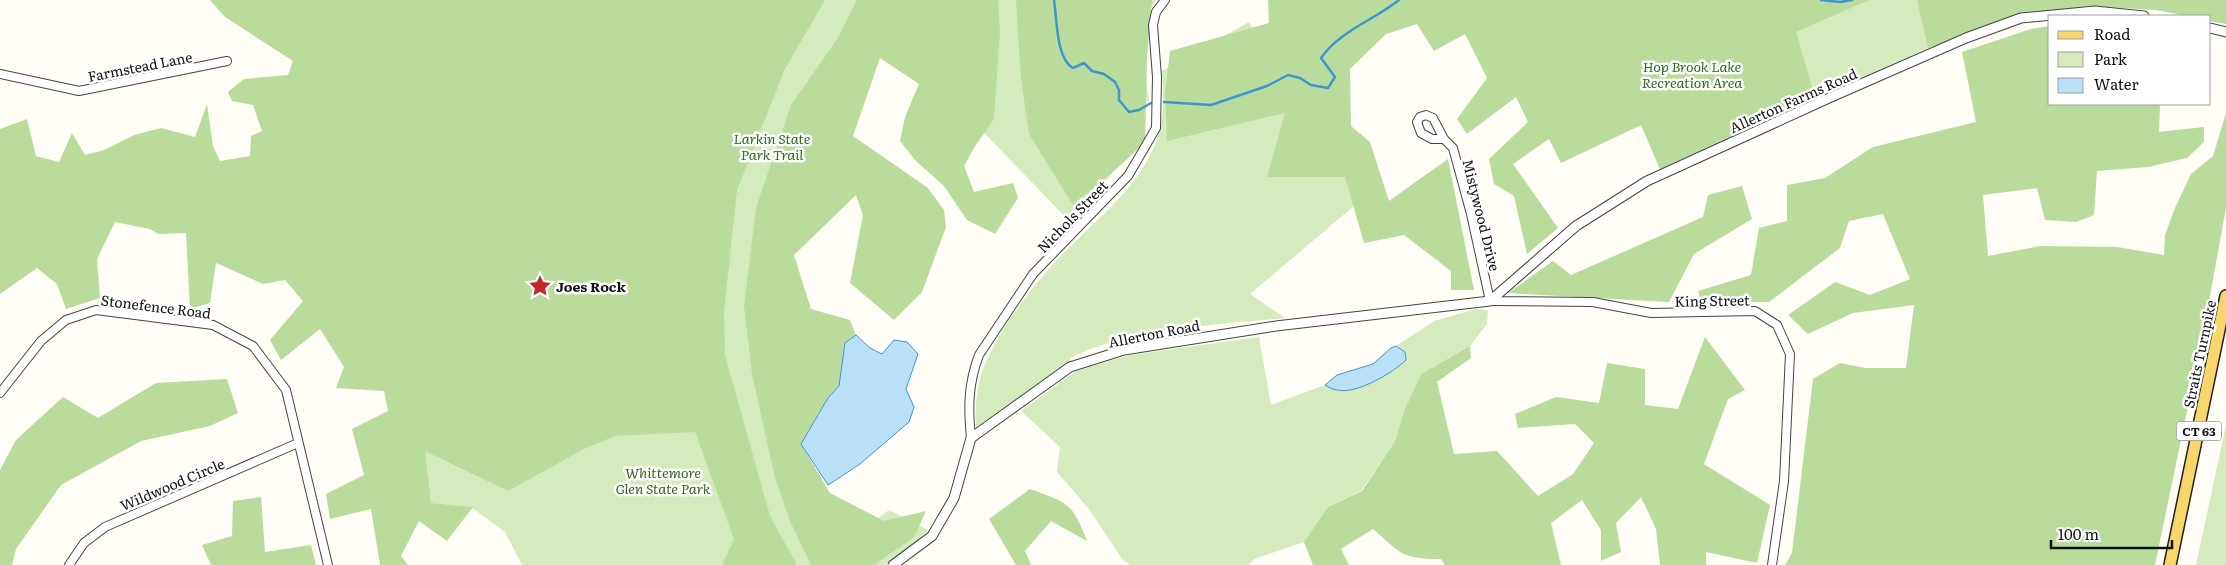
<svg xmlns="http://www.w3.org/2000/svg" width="2226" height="565" font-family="Literata,serif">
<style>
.green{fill:#d5ebbd}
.forest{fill:#b9dc9c}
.water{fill:#b9e0f7;stroke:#3f96cf}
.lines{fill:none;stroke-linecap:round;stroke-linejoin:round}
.stream{stroke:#3f96cf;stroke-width:2.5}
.minor-casing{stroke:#444;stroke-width:10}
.tertiary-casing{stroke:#444;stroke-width:11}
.primary-casing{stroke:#222;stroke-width:14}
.minor{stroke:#fff;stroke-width:8}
.tertiary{stroke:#fff;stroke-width:9}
.primary{stroke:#f9d66b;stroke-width:11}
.labels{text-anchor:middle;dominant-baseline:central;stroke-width:5;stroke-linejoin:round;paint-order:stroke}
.shield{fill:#fff;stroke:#585858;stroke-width:1}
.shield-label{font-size:12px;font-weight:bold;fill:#111}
.street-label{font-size:14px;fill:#111;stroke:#fff}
.park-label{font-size:14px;font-style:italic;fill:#2f6b1f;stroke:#fff}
.poi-label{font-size:14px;font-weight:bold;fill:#111;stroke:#fff;text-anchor:start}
</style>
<rect width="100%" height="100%" fill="#fffdf5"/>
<!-- green -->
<path class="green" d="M405,0H1157C1136,18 1146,77 1149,102L1073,71L1045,113L1113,172L1071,223L870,14L771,268L811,506L873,522L889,510L928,530L913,545L884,565H522L505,532L471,507L431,503L348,62Z
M1494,0H2226V24L2210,21V16L2129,7L2090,6L2032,13L1928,48L1660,169L1641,125L1598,145Z
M1249,22L1269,56L1367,195L1250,294L1285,318C1222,324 1126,329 1070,358V361L976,427C975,410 976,394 980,378C995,329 1044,271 1081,236C1110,208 1141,181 1156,142C1165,120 1163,95 1162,71Z
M1476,309L1488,310L1487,324L1470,346L1421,374L1404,411L1395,441L1361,491L1328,507L1304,542L1254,559L1249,565H1130L1123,560L1089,509L1057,472L1060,447L1021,411L1076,371L1130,355L1259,337L1271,405L1325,385L1337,391L1405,352L1396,346L1434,321Z
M2226,424V565H2196L2223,439Z"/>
<!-- forest -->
<path class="forest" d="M210,0H825L784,71L737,190L724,312L725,355L770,516L797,565H722L734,539L695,432L615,436L584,449L508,491L425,451L431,503L473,507L447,541L419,521L401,556L408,565H380L371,509L330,519L326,494L364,475L352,429L388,411L384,391L336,388L344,367L320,329L281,360L270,340L303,301L285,280L263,284L216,263L210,303L190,309L186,233L158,234L150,229L115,222L97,259L100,298L66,309L57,284L37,268L0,294V129L27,119L36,156L59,162L72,133L85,155L104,150L134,135L161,128L195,137L207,104L213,146L220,161L250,156L251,136L262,131L253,105L232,101L228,92L244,79L288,75L293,61L225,17Z
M857,0H998L1000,31L994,119L974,148L964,166L974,192L1013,183L1018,198L995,234L967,220L944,186L916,161L900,141L905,117L919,84L880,58L853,136L928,188L944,210L946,227L922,292L894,320L850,283L863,215L856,195L794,255L811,309L850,320L856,335L845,343L839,386L828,398L801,444L830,493L884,521L926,511L914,537L874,565H811L790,521L775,478L752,374L744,306L756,208L791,105L838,38Z
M1016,0H1152L1147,57L1145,142L1122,164L1073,205L1029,134L1021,79Z
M1268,0H1869L1796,32L1815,97L1660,169L1641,125L1561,163L1549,139L1513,164L1558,228L1527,254L1514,196L1494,184L1489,159L1528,122L1516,97L1467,134L1457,119L1487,78L1465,34L1434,51L1417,24L1386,34L1350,69L1351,126L1370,142L1389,201L1448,159L1474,290H1451V271L1404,235L1364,243L1345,177H1267L1285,113L1167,141L1165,93L1170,51L1269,23Z
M1917,0H2226V24L2210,21V16H2187L2156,10L2090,6L2032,13L1928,48Z
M2050,26V104H2160L2159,132L2204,127V142L2187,158L2148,167L2097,171L2094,215L2076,222L2045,220L2037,188L1983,195L1988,256L2040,246L2117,247L2164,255L2165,235L2175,208L2191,174L2213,156L2226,113V208L2204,329L2155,565H1785L1792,553L1813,379L1840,363L1866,368H1906L1914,305L1853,313L1808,334L1788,315L1835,282L1870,295L1910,279L1883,214L1849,221L1840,248L1769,302H1701L1698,291L1751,275L1759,228L1787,221V185L1825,178L1873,147L1976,122L1962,52L2031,29Z
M1742,186L1752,219L1694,254L1669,302L1508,293L1553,261L1571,275L1703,217L1708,195Z
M1705,337L1745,390L1728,399L1704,464L1770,505L1757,563L1706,552V565H1660L1656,529L1641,497L1616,523L1621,552L1601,561V530L1582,500L1551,523L1561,565H1445L1441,559C1401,559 1402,554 1373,529L1341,549L1349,565H1313L1304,542L1328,507L1362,491L1395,441L1404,411L1421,374L1470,346L1471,358L1437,382L1454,454L1497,451L1538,496L1573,474L1594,443L1575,424L1518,428L1515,414L1556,397L1599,403L1607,363L1645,369V405L1678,409Z
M227,379L238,413L210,426L141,441L61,485L16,549L12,565H0V470L16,440L63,397L98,418L156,383Z
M1030,489C1068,503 1072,502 1087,541L1051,521L1025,551L1031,565H1016L989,519Z
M261,497L265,552L311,545L316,565H211L202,545L232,536L233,501Z"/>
<!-- water -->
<path class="water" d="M856,335L870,348L882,354L894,340L907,342L918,354L906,389L914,407L909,422L860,464L828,485L801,444L828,398L839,386L845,343Z
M1396,346L1405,352L1406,360C1393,373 1355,395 1337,390C1333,390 1329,387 1325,385L1337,375L1373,364L1391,348Z"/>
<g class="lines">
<!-- stream -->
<path class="stream" d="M1054,0C1057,18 1056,59 1073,68L1084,63L1092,71L1104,74L1115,82L1119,90V100L1129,112L1139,110L1151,103
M1821,0L1840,2L1852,0
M1164,102L1211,105L1267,86L1288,75L1300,78L1311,85L1328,88L1335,77L1321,58C1340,31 1374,20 1399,0"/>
<defs>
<path id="minor" d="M0,74L79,91L227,61
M1444,139H1432L1421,133L1417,122L1420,117L1426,115L1433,118L1444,139L1453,148L1471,214L1490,301L1593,302L1651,313L1755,311L1777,325L1790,354L1784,481L1772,565
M0,393L41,341L66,320L96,310L213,325L253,346L286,390L328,565
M971,438C968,408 968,384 979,355L1033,274L1128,176L1156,128L1157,77L1153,25L1156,12L1165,0
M69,565L84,543L105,527L298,443"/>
<path id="tertiary" d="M2210,28L2226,32
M893,565L932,536L954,498L971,438L1070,367L1124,350L1276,326L1490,301L1576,226L1647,181L1829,98L1966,38L2021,18L2095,11L2144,16"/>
<path id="primary" d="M2170,565L2226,296"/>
</defs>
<!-- minor casing -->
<use href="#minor" class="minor-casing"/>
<!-- tertiary casing -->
<use href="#tertiary" class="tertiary-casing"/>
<!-- primary casing -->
<use href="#primary" class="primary-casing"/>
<!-- minor -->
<use href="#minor" class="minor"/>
<!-- tertiary -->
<use href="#tertiary" class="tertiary"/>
<!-- primary -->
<use href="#primary" class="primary"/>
</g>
<!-- icons -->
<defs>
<symbol id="sight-bare" viewBox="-9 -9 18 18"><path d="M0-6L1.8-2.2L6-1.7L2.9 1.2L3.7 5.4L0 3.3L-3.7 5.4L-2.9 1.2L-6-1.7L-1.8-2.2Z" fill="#c4262e" stroke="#fff" stroke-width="2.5" paint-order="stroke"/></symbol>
</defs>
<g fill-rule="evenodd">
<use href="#sight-bare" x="524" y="270" width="32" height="32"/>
</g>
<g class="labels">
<!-- shield labels -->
<rect class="shield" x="2176.5" y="421.5" width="45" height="19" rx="4"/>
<g class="shield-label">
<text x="2199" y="431">CT 63</text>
</g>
<!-- street labels -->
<g class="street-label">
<text transform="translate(140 66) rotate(-11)">Farmstead Lane</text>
<text transform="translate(1793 100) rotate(-24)">Allerton Farms Road</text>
<text transform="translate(1482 215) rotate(76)">Mistywood Drive</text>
<text transform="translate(1072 216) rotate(-46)">Nichols Street</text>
<text transform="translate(1712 300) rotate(-1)">King Street</text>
<text transform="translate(156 306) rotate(7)">Stonefence Road</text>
<text transform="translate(1154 333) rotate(-11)">Allerton Road</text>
<text transform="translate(2199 354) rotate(-78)">Straits Turnpike</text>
<text transform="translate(172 484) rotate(-23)">Wildwood Circle</text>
</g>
<!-- park labels -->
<g class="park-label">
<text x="1692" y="66">Hop Brook Lake<tspan x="1692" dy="16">Recreation Area</tspan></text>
<text x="772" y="138">Larkin State<tspan x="772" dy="16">Park Trail</tspan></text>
<text x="663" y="472">Whittemore<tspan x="663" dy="16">Glen State Park</tspan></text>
</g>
<!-- poi labels -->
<g class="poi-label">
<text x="556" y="286">Joes Rock</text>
</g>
</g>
<!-- legend -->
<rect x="2048" y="15" width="162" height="90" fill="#ffffff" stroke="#a0a0a0"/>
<rect x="2058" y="31" width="25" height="8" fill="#f9d66b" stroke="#a0a0a0"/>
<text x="2094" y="40" font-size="15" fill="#111111">Road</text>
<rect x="2058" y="52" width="25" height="15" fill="#d5ebbd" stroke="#a0a0a0"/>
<text x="2094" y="65" font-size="15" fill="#111111">Park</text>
<rect x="2058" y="78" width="25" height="15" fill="#b9e0f7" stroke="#a0a0a0"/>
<text x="2094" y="90" font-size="15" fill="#111111">Water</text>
<!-- scale -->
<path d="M2051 540v8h121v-8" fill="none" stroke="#111111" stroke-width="2.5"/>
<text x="2058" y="540" font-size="15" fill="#111111" stroke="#ffffff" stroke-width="4" paint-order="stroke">100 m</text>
</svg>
